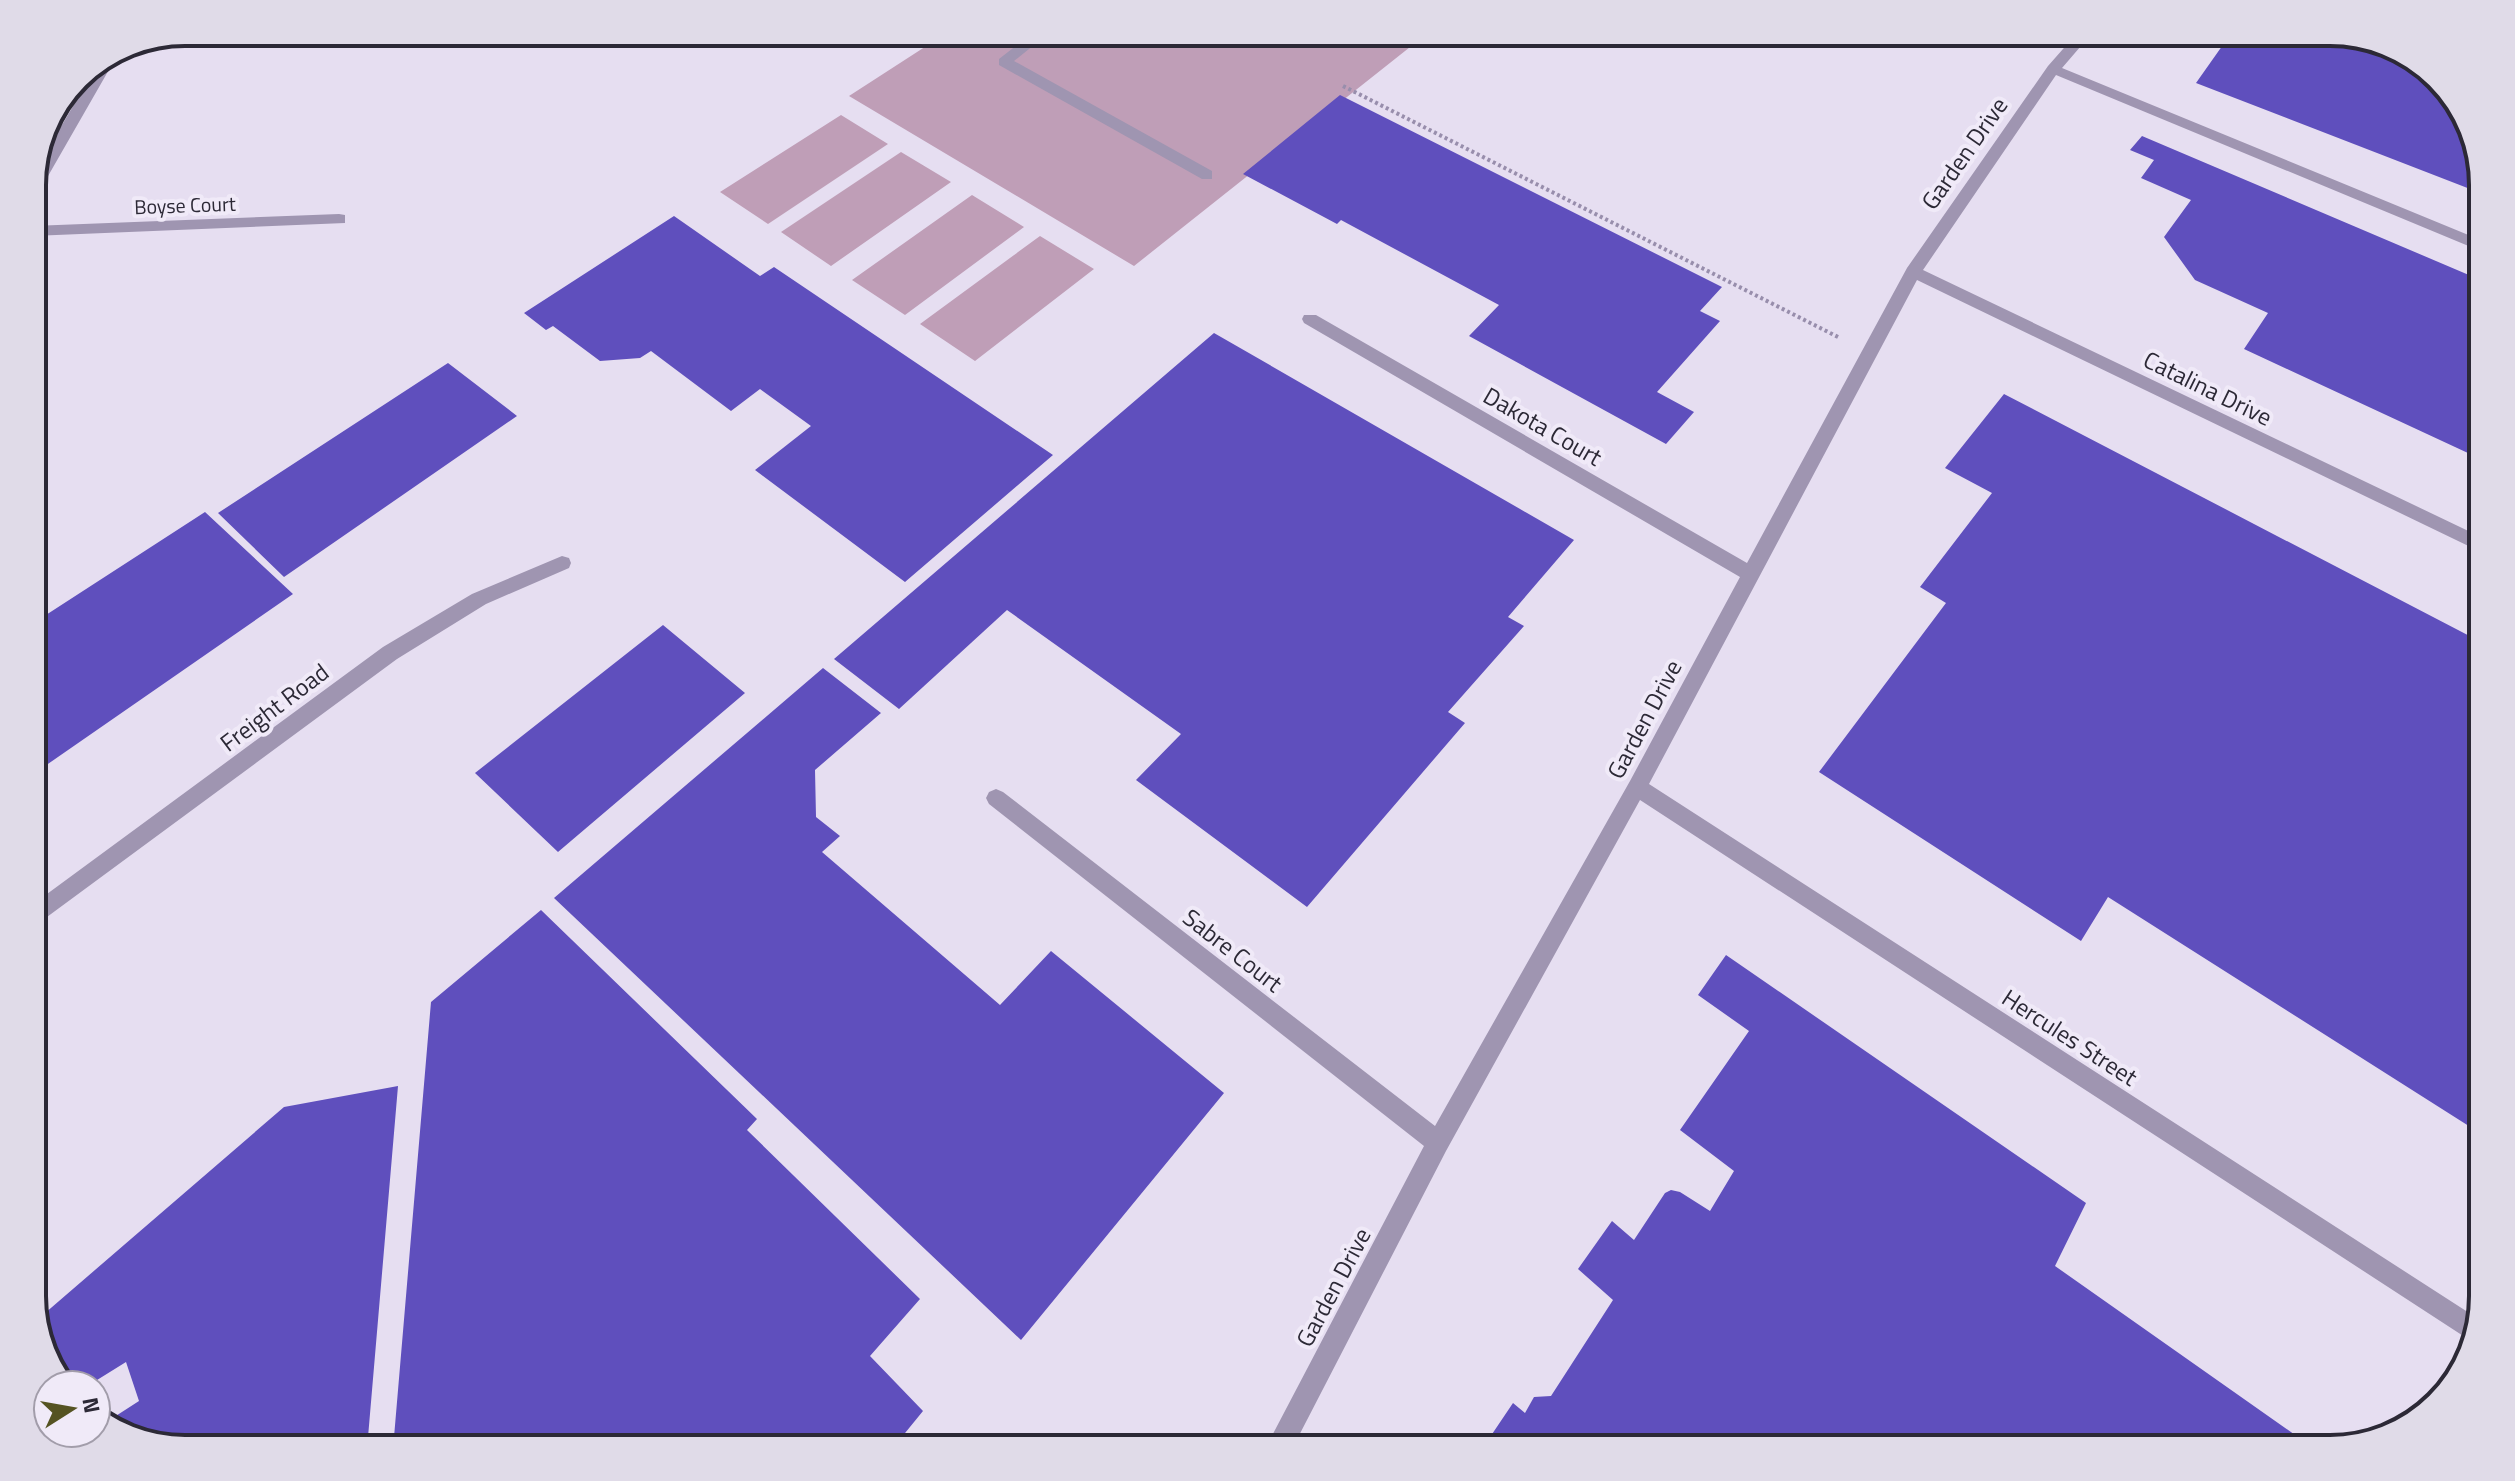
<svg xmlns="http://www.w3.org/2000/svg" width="2515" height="1481" font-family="'Titillium Web',sans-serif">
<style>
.green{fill:#bf9eb7}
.building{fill:#5f4fbd}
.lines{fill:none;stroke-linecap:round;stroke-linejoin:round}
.path{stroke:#988eac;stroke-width:4;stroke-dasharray:3 3;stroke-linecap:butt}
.minor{fill:#9f95b1;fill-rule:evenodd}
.labels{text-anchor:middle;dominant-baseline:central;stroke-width:8;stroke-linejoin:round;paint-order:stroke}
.far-street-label{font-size:20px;fill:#2c2936;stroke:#f0eaf8}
.street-label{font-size:24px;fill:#2c2936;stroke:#f0eaf8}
.rim{fill:none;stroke:#2c2936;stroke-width:4}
</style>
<rect width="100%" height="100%" fill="#e6def1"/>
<!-- green -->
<path class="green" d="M948,32H1429L1134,266L849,96Z
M841,115L888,144L768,224L720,192Z
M901,152L951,182L831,266L781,232Z
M972,195L1024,227L905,315L852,280Z
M1040,236L1094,269L975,361L920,324Z"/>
<!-- building -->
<path class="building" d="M2232,32H2330L2407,53L2462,108L2483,175V194L2196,83Z
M1340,95L1722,287L1700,311L1720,321L1657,392L1694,412L1666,444L1469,336L1499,305L1341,220L1337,224L1243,174Z
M2142,136L2483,281V460L2244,349L2268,313L2195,280L2164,237L2191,200L2141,178L2154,160L2130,150Z
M674,216L760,276L774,267L1053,455L905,582L755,470L811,426L760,389L731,411L651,351L640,358L600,361L553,326L546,330L524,313Z
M1214,333L1574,540L1508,617L1524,626L1448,712L1465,723L1307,907L1136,780L1181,734L1007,610L899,709L834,659Z
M448,363L517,416L284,577L218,513Z
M2004,394L2483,643V1135L2108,897L2081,941L1819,772L1946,603L1920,587L1992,493L1945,468Z
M205,512L293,594L32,775V624Z
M663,625L745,693L558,852L475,773Z
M823,668L881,713L815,770L816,817L840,836L822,852L1000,1005L1051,951L1224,1093L1021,1340L554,898Z
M541,910L757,1119L747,1130L920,1299L870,1356L923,1411L892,1449H393L431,1002Z
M1726,955L2086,1203L2055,1266L2315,1449H1482L1513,1403L1525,1413L1534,1397L1551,1396L1613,1300L1578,1269L1612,1221L1634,1240L1665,1193L1671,1190L1680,1192L1710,1211L1734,1171L1680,1130L1749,1031L1698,995Z
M398,1086L367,1449H185L111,1429L108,1421L139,1401L126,1362L89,1385H65L53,1373L37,1320L284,1107Z"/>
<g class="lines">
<!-- path -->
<path class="path" d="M1343,86L1838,337"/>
<!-- minor -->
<path class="minor" d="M1034,32H1050L1014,61L1212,171V179H1202L999,65V59Z
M2078,32H2093L2062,68L2483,241V252L2056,75L1923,270L2483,538V553L1917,280L1649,784L2477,1318L2471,1341L1640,800L1446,1151L1292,1449H1265L1424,1146L989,804L986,798L989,792L996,789L1003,792L1435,1126L1630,781L1740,577L1304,323L1302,319L1304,315H1316L1747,563L1907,268L2048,66Z
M116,51L118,54L40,190L32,195V176L99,62Z
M339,214L345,215V223L32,236V226Z
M562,556L569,558L571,563L569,568L486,604L397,659L32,928V905L383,647L472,594Z"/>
</g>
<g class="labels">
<!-- far-street labels -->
<g class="far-street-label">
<text transform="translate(185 205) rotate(-2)">Boyse Court</text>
</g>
<!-- street labels -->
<g class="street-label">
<text transform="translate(1964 153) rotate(-55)">Garden Drive</text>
<text transform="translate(2208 388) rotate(26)">Catalina Drive</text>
<text transform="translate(1543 426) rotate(30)">Dakota Court</text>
<text transform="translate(274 707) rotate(-37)">Freight Road</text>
<text transform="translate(1644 719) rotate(-62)">Garden Drive</text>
<text transform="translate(1233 950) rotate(38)">Sabre Court</text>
<text transform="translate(2070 1037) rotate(33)">Hercules Street</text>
<text transform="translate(1333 1287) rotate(-62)">Garden Drive</text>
</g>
</g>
<!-- crop -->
<path d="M0 0H2515V1481H0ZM185 46H2330A139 139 0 0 1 2469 185V1296A139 139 0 0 1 2330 1435H185A139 139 0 0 1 46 1296V185A139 139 0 0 1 185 46Z" fill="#e0dbe8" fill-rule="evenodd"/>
<path class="rim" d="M185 46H2330A139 139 0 0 1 2469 185V1296A139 139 0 0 1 2330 1435H185A139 139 0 0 1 46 1296V185A139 139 0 0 1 185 46Z"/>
<!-- north arrow -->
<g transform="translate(72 1409) rotate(79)"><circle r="38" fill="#f0eaf8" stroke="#a29daa" stroke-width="2"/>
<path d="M0-6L14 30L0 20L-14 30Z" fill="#555322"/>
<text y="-12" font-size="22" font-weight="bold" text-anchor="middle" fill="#2c2936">N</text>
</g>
</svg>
